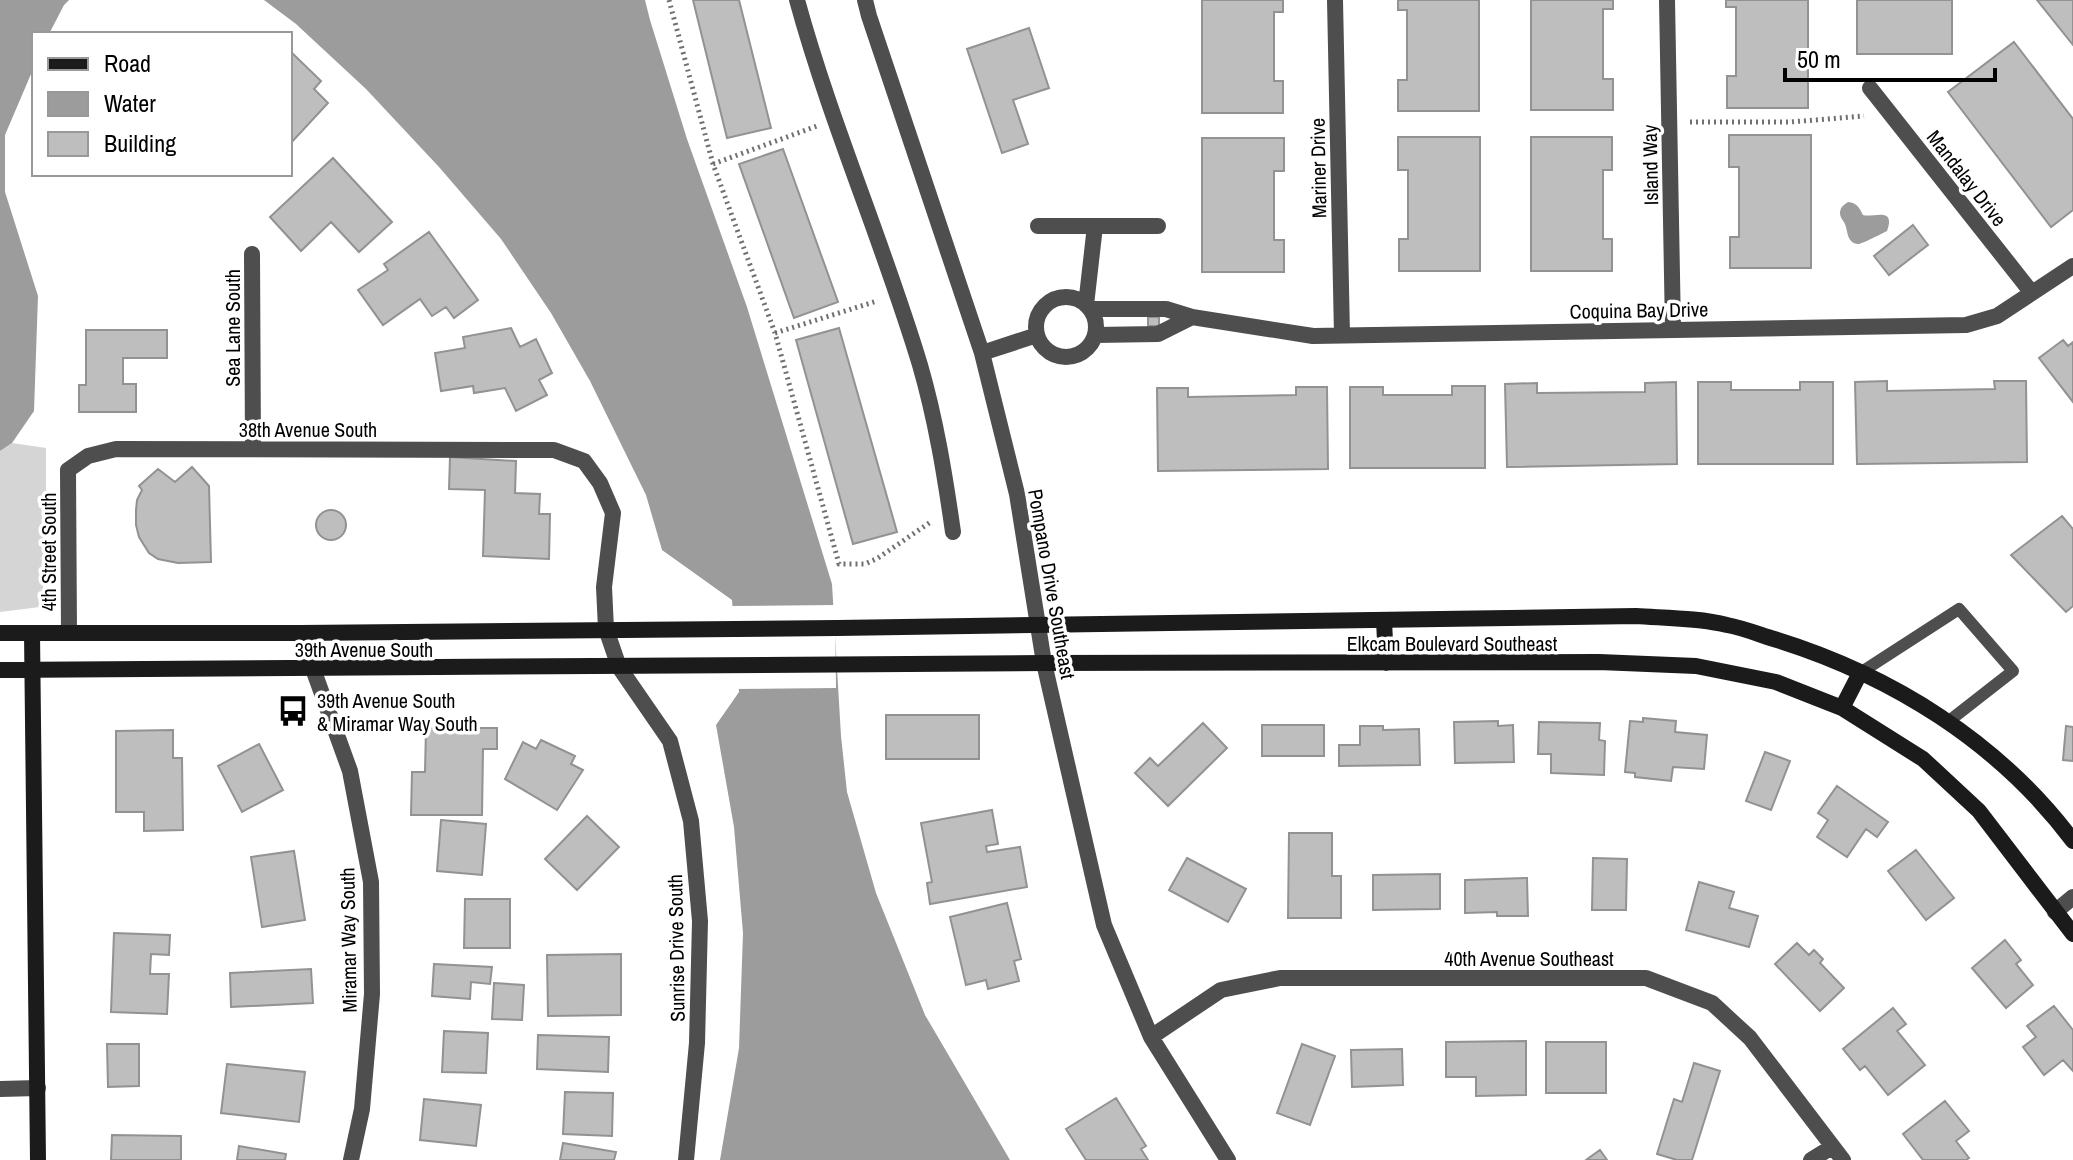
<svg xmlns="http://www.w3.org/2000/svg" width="2073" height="1160" font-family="'Archivo Narrow',sans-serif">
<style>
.green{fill:#d5d5d5}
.water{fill:#9c9c9c}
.pier{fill:#fff}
.building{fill:#bebebe;stroke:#929292;stroke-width:2}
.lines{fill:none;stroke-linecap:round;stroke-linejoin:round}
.path{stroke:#707070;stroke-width:5;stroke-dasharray:2 4;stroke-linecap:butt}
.lane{stroke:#4e4e4e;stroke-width:12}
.street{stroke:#4e4e4e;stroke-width:16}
.secondary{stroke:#1b1b1b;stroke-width:16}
.labels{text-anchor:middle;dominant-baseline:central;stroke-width:7;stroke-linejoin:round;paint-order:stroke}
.street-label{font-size:20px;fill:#000;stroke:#fff}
.poi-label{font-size:20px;fill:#000;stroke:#fff;text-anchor:start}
</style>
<rect width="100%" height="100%" fill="#fff"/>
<!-- green -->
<path class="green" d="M12,443L46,448V569L40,607L0,612V451Z"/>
<!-- water -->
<path class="water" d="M0,0H69L64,5L49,34H34V67L5,135V192L38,296L34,411L12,443L0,451Z
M264,0H645L650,20L687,139L747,307L832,584L841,736L847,792L876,893L925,1015L1010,1160H720L739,1048L743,933L734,827L716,725L739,692L732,600L662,550L646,495L590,381L551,313L501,239L439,167L366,89L296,24Z
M1848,202C1857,203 1859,207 1863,215C1873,218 1896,206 1887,231C1883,233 1860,245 1858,244C1847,243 1848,232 1845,224C1842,218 1840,218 1840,212C1841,206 1844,205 1848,202Z"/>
<!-- pier -->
<path class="pier" d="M835,605L836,688L734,689L729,606Z"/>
<!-- building -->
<path class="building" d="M693,0H739L771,128L727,138Z
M1202,0H1283V12H1274V81H1283V113H1202Z
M1398,0H1479V111H1398V80H1407V10H1398Z
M1531,0H1613V9H1603V79H1613V110H1531Z
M1726,0H1808V108H1727V76H1736V7H1726Z
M1857,0H1952V54H1857Z
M2037,0H2073V45Z
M1029,28L1049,88L1013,100L1028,144L1002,153L967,49Z
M2014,42L2073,119V210L2051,227L1948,92Z
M290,51L321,81L314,89L328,103L290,144Z
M1729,135H1811V268H1730V237H1739V167H1729Z
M1398,137H1480V271H1399V239H1408V170H1398Z
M1531,137H1612V170H1603V239H1612V271H1531Z
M1202,138H1284V171H1274V240H1284V272H1202Z
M783,149L838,302L794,318L739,164Z
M333,158L392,222L359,252L331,222L301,251L270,217Z
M1913,225L1928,245L1889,275L1874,256Z
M429,232L478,300L454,318L446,307L432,316L420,299L383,325L358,290L388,270L384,264Z
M1148,317H1159V326H1148Z
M511,328L520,347L536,339L552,373L539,380L547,395L516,411L505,388L474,393L473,386L441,391L435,353L465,348L463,337Z
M839,328L897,532L853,544L796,340Z
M86,330H167V358H123V384H136V412H79V385H86Z
M2063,340L2068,346L2073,342V402L2039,358Z
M1887,381V391L1995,389L1994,381H2026L2027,462L1857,464L1855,382Z
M1676,382L1677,464L1507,467L1505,384L1537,383V393L1645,392V383Z
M1698,382H1731V390H1800V382H1833V464H1698Z
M1452,386H1485V468H1350V387H1383V395H1452Z
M1296,387H1327L1328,469L1158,471L1157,388H1188V397L1296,395Z
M450,457L516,461L515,493L540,494L539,514H550L549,559L483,556L485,490L449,489Z
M192,467L209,486L211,562L178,563L158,559L149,553L139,537L136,525V510L137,500L142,490L139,486L158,469L175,482Z
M316 525a15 15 0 1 1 30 0a15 15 0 1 1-30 0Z
M2062,516L2073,529V606L2066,612L2011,555Z
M886,715H979V759H886Z
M1643,718L1676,721L1675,732L1707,735L1704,769L1673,767L1671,781L1635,777V773L1625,772L1630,721L1643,722Z
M1498,721V726L1513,725L1514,762L1455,763L1454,722Z
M1539,722L1600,723L1599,740L1605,741L1604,775L1551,773V754H1538Z
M1203,723L1227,748L1168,806L1135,773L1150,758L1158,766Z
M1262,725H1324V756H1262Z
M1360,726H1383V730L1419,729L1420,765L1339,766V745H1360Z
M2066,726L2073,727V761L2063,760Z
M426,728H497V749H483L482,815H411L412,772H425Z
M173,730V758H182L183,830L144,831V812H116V731Z
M541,740L575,756L571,764L583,770L557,810L505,779L523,742L536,749Z
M259,744L283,790L242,812L218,766Z
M1765,752L1790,761L1771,810L1746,801Z
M1837,786L1888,822L1877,837L1866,829L1847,857L1817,837L1828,820L1818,813Z
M992,810L998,844L986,846L987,852L1020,847L1027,887L930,904L927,883L932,882L921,823Z
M587,816L619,847L577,890L545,859Z
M441,820L486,824L482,875L437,871Z
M1289,833H1332V876H1341V918H1288Z
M1916,850L1954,898L1926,920L1888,871Z
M294,851L305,920L262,927L251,857Z
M1187,858L1246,889L1228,922L1169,890Z
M1593,858L1627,859L1626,910H1592Z
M1440,874V909L1373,910V875Z
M1527,878L1528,916H1497V912L1465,913V880Z
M1699,882L1734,892L1729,908L1758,916L1749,947L1686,930Z
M465,899H510V948H464Z
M1007,903L1021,959L1014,961L1019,981L988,989L986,980L966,985L950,917Z
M114,933L170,935L169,955L151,954L150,974H169L167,1014L111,1012Z
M2005,940L2021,960L2016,964L2033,985L2006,1008L1972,968Z
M1797,943L1809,955L1814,950L1823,959L1820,963L1844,988L1820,1011L1775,964Z
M621,954V1015L548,1016L547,955Z
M434,964L492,967L490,984L471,982L470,999L432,996Z
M311,969L313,1003L231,1007L230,973Z
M494,983L524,985L522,1020L492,1019Z
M2054,1006L2073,1030V1071L2063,1060L2044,1075L2023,1047L2036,1037L2027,1026Z
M1893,1008L1906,1024L1897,1031L1925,1065L1888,1095L1865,1066L1860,1070L1843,1049Z
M444,1031L488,1033L486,1073L442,1072Z
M538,1035L609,1037L608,1072L537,1069Z
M1526,1041V1095L1476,1096V1077H1446V1042Z
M1546,1042H1606V1093H1546Z
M107,1044H139V1086L108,1087Z
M1302,1044L1335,1056L1310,1125L1277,1113Z
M1402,1049L1403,1085L1352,1087L1351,1050Z
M1694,1063L1720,1071L1692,1160H1677L1657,1154L1674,1099L1682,1102Z
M227,1064L305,1072L299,1122L221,1113Z
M565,1092L613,1093L612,1136L563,1134Z
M1116,1098L1146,1146L1141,1149L1148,1160H1086L1066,1129Z
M424,1099L481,1105L476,1146L420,1140Z
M1945,1101L1969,1131L1956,1141L1969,1158L1966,1160H1923L1903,1134Z
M112,1135L181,1136V1160H111Z
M563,1143L616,1152L614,1160H560Z
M239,1146L286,1154L285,1160H237Z
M1600,1150L1607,1160H1586Z"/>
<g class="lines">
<!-- path -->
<path class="path" d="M669,0L713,164L775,333L839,564H865L878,558L932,521
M1690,122H1790L1864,116
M713,164L817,126
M775,333L877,301"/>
<!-- lane -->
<path class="lane" d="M1860,673L1959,609L2013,671L1949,721"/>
<!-- street -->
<path class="street" d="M797,0C831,124 883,242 920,365C936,420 945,476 953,532
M865,0L869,16L982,353L1017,494L1044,663L1104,925L1151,1037L1228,1160
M1335,0L1342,335
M1667,0L1673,330
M1870,88L2032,293
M1038,226H1158
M252,254L253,449
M1036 327a30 30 0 1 1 60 0a30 30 0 1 1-60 0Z
M1086,305L1095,226
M1091,309H1166L1192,317L1313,336L1966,325L1997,316L2073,266
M1095,335L1158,334L1192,317
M982,353L1037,335
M69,633L68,470L88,456L116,449L554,450L584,461L600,483L613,513L604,587L606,629L619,667L670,741L691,821L700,921L697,1043L686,1160
M300,633L350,771L371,882L372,994L362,1109L351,1160
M2055,912L2073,897
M1151,1037L1221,990L1280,978H1646L1712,1003L1750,1038L1843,1160
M0,1089L38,1088
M1811,1160L1832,1147"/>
<!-- secondary -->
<path class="secondary" d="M1384,620L1386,663
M0,633H300L837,628L1636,616C1664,618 1700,618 1727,625C1743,628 1758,634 1774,639C1891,675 1999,742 2073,841
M32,633L38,1160
M0,670L1044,663L1599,662L1696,666L1776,682L1842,708L1923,759L1979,811L2073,934
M1842,708L1860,673"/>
</g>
<!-- icons -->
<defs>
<symbol id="bus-bare" viewBox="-9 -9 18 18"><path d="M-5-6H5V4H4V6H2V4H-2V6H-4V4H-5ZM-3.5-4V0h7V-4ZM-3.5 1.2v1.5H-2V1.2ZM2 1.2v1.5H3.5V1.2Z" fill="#000" stroke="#fff" stroke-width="2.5" paint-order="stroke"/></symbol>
</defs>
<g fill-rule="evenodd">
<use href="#bus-bare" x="271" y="689" width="44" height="44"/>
</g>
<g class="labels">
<!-- street labels -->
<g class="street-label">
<text transform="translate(1650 165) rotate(-91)">Island Way</text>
<text transform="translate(1318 168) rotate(-91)">Mariner Drive</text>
<text transform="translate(1967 178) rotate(52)">Mandalay Drive</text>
<text transform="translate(1639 310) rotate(-1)">Coquina Bay Drive</text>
<text transform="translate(232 328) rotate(-90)">Sea Lane South</text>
<text x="308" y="429">38th Avenue South</text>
<text transform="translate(48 552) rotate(-90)">4th Street South</text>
<text transform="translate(1052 584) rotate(80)">Pompano Drive Southeast</text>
<text x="1452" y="643">Elkcam Boulevard Southeast</text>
<text x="364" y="649">39th Avenue South</text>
<text transform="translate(348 940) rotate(-91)">Miramar Way South</text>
<text transform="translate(676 948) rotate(-91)">Sunrise Drive South</text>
<text x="1529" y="958">40th Avenue Southeast</text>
</g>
<!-- poi labels -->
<g class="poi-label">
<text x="317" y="700">39th Avenue South<tspan x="317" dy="23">&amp; Miramar Way South</tspan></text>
</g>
</g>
<!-- legend -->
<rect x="32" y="32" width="260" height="144" fill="#ffffff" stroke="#999999" stroke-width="2"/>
<rect x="48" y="58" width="40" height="12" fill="#1b1b1b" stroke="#999999" stroke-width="2"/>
<text x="104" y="72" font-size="24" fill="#000000">Road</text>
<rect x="48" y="92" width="40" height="24" fill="#9c9c9c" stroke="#999999" stroke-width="2"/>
<text x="104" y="112" font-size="24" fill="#000000">Water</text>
<rect x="48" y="132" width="40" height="24" fill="#bebebe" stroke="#999999" stroke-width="2"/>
<text x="104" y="152" font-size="24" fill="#000000">Building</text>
<!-- scale -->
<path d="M1785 68v12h210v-12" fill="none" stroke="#000000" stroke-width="4"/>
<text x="1797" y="68" font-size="24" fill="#000000" stroke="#ffffff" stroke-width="6" paint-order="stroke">50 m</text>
</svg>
